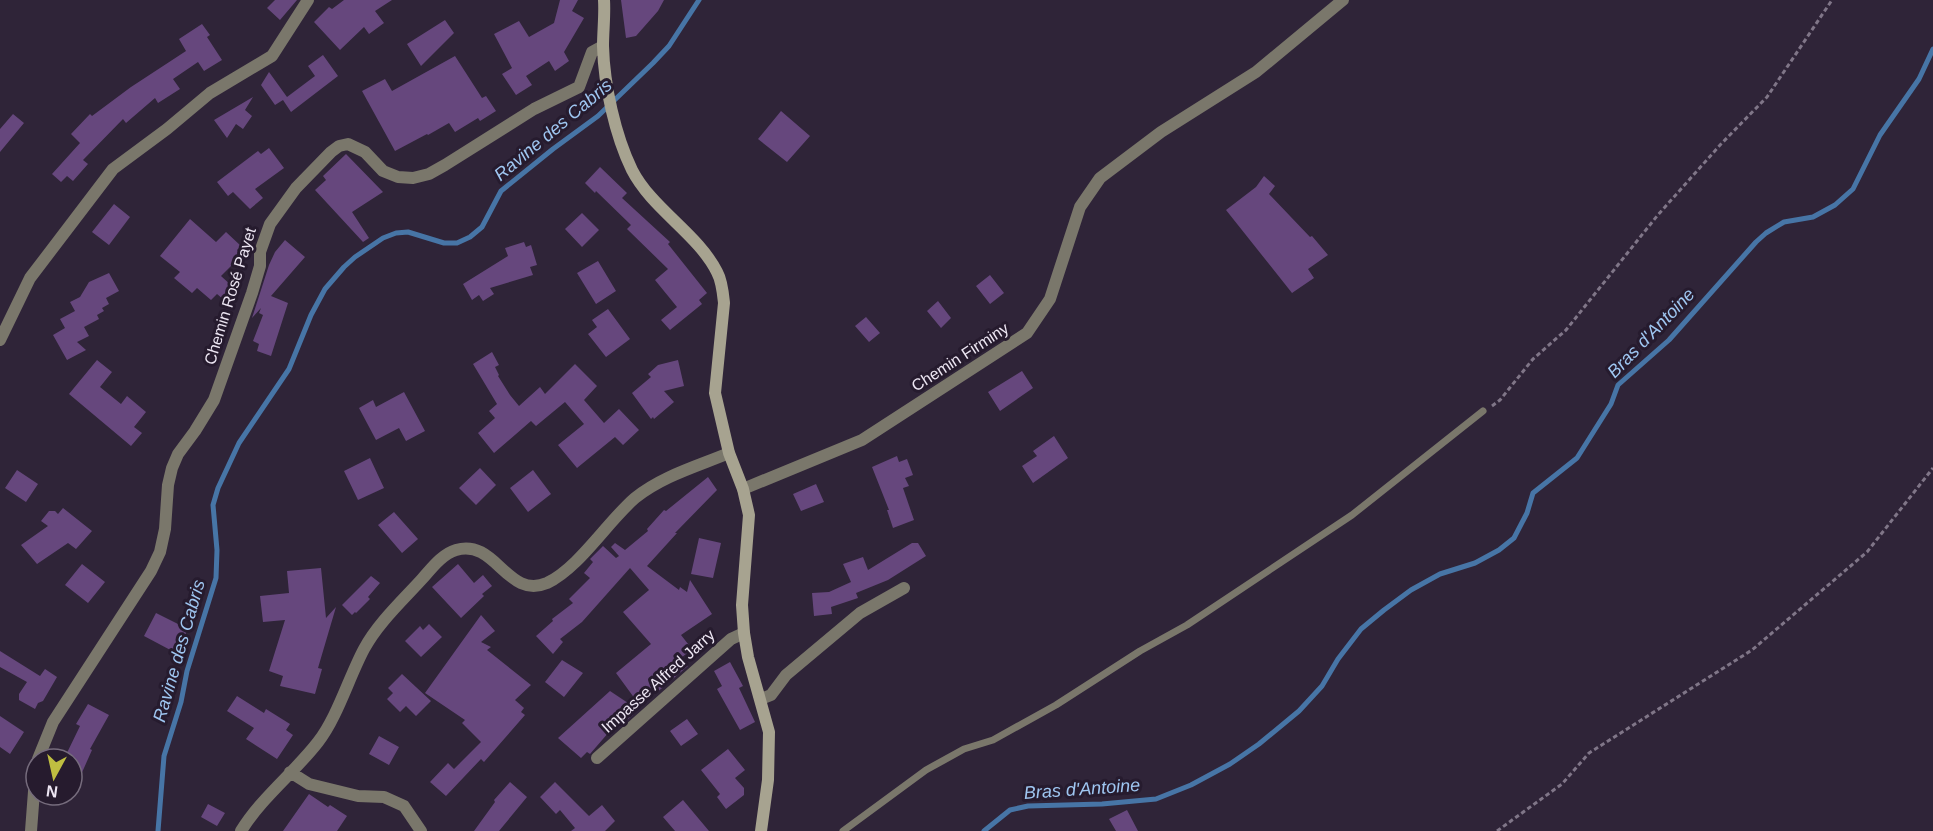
<svg xmlns="http://www.w3.org/2000/svg" width="1933" height="831" font-family="Arial,sans-serif">
<style>
.lines{fill:none;stroke-linecap:round;stroke-linejoin:round}
.stream{stroke:#4775a6;stroke-width:5}
.building{fill:#66477d}
.path{stroke:#807688;stroke-width:3;stroke-dasharray:4.5 3;stroke-linecap:butt}
.service{stroke:#7a776b;stroke-width:7}
.minor{stroke:#7a776b;stroke-width:12}
.secondary{stroke:#a7a390;stroke-width:12}
.labels{text-anchor:middle;dominant-baseline:central;stroke-width:6;stroke-linejoin:round;paint-order:stroke}
.street-label{font-size:16px;fill:#ede6f3;stroke:#261b2e}
.water-label{font-size:18px;font-style:italic;fill:#9fc6f1;stroke:#261b2e}
</style>
<rect width="100%" height="100%" fill="#2f2438"/>
<g class="lines">
<!-- stream -->
<path class="stream" d="M158,831L164,756L181,702L187,671L216,578L217,550L213,505L218,488L239,443L289,369L311,315L325,289L344,267L355,257L383,238L396,233L408,232L444,243H457L470,237L482,227L501,191L553,149L598,116L653,63L669,46L699,0
M984,831L1010,810L1028,806L1102,804L1156,799L1191,785L1230,764L1259,744L1299,711L1322,686L1338,659L1361,629L1384,610L1411,590L1440,574L1475,563L1499,550L1514,538L1527,513L1533,493L1577,458L1611,404L1618,385L1669,340L1756,242L1766,233L1784,222L1813,217L1835,205L1853,189L1880,135L1919,79L1933,49"/>
</g>
<!-- building -->
<path class="building" d="M275,0H297L280,20L267,8Z
M344,0H392L375,11L384,23L369,34L364,27L340,50L314,22L329,7L332,9Z
M560,0H578L572,11L584,18L564,52L569,61L555,71L549,61L526,76L532,85L516,95L502,74L512,68L494,34L519,21L529,37L554,23Z
M621,0H664L658,11L636,36L626,38Z
M445,20L454,33L421,66L407,44Z
M202,24L210,35L207,37L222,60L204,71L198,62L173,79L180,89L158,103L155,98L126,123L123,119L83,160L88,164L73,181L67,176L61,182L52,174L80,143L71,134L90,114L92,116L131,87L186,51L179,39Z
M323,55L338,76L291,112L283,100L275,105L261,85L269,72L287,97L315,76L308,66Z
M455,56L482,98L486,96L496,111L480,121L478,118L455,132L449,123L428,135L427,134L395,151L362,91L385,79L392,91Z
M253,97L245,110L252,116L243,129L236,124L227,138L214,120Z
M781,111L810,136L787,162L758,139Z
M13,114L24,123L0,152V129Z
M269,148L284,168L255,189L263,198L250,209L233,192L228,196L217,182L258,151L261,154Z
M346,154L383,192L352,212L369,238L363,242L315,190L326,180L323,176Z
M600,167L627,193L622,198L670,242L668,244L707,293L699,300L702,304L670,330L661,320L677,307L655,280L668,269L627,229L631,225L596,191L595,193L585,183Z
M1264,176L1275,186L1269,194L1310,237L1312,236L1328,255L1308,269L1314,278L1292,293L1226,210L1256,187Z
M114,204L130,217L109,245L92,232Z
M582,213L599,230L582,247L565,229Z
M190,219L216,242L226,232L241,246L237,250L242,255L221,276L233,287L223,299L217,294L211,300L197,288L192,293L174,278L180,272L160,256Z
M285,240L305,257L271,296L288,303L271,356L257,351L259,344L253,341L263,315L259,313L261,308L252,318L269,265L275,252Z
M524,242L526,247L531,245L537,265L530,267L533,275L490,288L494,294L483,301L479,295L472,300L463,284L508,256L505,248Z
M598,261L616,291L596,304L577,273Z
M109,273L119,291L106,298L109,304L102,308L104,311L97,315L99,319L84,327L89,336L77,342L86,350L67,360L53,335L65,328L60,319L75,311L70,302L80,297L89,282Z
M990,275L1004,293L990,304L976,286Z
M938,301L951,318L941,328L927,311Z
M608,309L630,339L606,357L588,334L597,327L592,320Z
M866,317L880,333L869,342L855,326Z
M492,352L499,365L495,367L499,375L498,376L510,395L519,406L540,387L545,394L575,364L597,386L584,400L604,423L619,409L639,430L623,445L615,437L577,468L558,445L584,424L565,402L536,426L531,421L494,453L478,433L495,418L489,411L497,404L473,364Z
M97,360L112,372L100,387L121,404L127,396L146,412L134,427L142,433L131,446L69,394Z
M678,360L684,386L664,391L674,402L654,419L653,417L651,419L632,393L651,377L648,374L658,365Z
M1022,371L1033,388L1000,411L988,392Z
M404,392L425,431L406,441L399,428L376,440L359,408L373,400L376,407Z
M1054,436L1068,458L1033,483L1022,466L1037,456L1033,451Z
M897,456L899,462L907,459L913,475L905,478L909,486L903,488L914,520L893,528L887,510H889L872,467Z
M370,458L384,488L358,500L344,471Z
M480,468L496,485L476,505L459,488Z
M17,470L38,484L26,502L5,488Z
M533,470L551,494L528,512L510,488Z
M708,477L717,490L675,533H677L647,566L679,590L680,587L687,592L690,580L712,614L681,635L692,649L681,658L688,666L655,694L652,691L638,703L616,673L651,644L623,612L649,590L630,568L582,622L560,639L563,642L553,654L536,636L553,621L552,619L573,603L569,599L590,578L584,573L593,562L590,559L603,546L616,558L619,556L611,547L615,543L625,550L648,531L647,529L664,510L666,511Z
M816,484L824,502L801,511L793,494Z
M63,508L92,531L76,549L68,543L37,564L21,545L48,526L41,521L49,511H55L58,514Z
M394,512L418,539L402,553L378,525Z
M699,538L721,543L713,578L691,574Z
M912,543H918L926,556L888,580L856,593L858,598L831,607L832,614L814,616L812,593L829,592L851,582L843,564L863,557L868,570Z
M82,564L105,582L88,603L65,585Z
M458,564L474,583L483,575L492,586L482,594L484,596L461,618L432,587Z
M321,568L326,618L336,607L318,668L322,669L315,694L280,686L283,676L269,671L285,620L263,622L260,596L289,593L287,571Z
M371,576L380,583L368,597L370,599L356,613L355,612L352,615L342,605Z
M156,613L188,629L176,653L144,636Z
M481,615L495,631L481,642L491,647L487,650L531,685L515,700L524,708L521,712L525,715L484,762L481,759L446,796L430,782L448,763L454,769L481,742L462,723L465,720L425,693Z
M429,624L442,637L421,657L405,641L420,626L423,630Z
M0,651L40,676L45,669L57,677L43,701L38,703L35,709L19,700V694L27,682L0,667Z
M562,660L583,673L564,697L545,682Z
M730,662L743,686L739,688L755,722L740,730L717,689L722,686L714,671Z
M402,674L431,701L416,716L406,706L400,712L387,699L393,693L388,688Z
M610,691L634,707L629,712L633,715L611,734L609,732L590,754L587,752L581,758L558,738Z
M237,696L264,713L266,709L290,724L286,730L293,735L277,759L246,739L254,728L227,711Z
M88,704L109,715L90,749L92,750L72,795V759H64L80,726L76,724Z
M0,716L24,732L10,754L0,747Z
M687,719L698,734L681,746L670,731Z
M379,736L399,747L389,765L369,754Z
M728,749L745,770L735,778L744,788V795L726,809L717,797L720,794L701,770Z
M510,782L527,797L499,831H474L495,802L494,800Z
M555,782L589,816L602,805L615,821L605,831H571L575,828L560,810L556,814L540,797Z
M309,794L328,807L330,805L347,816L337,831H283Z
M683,800L709,831H675L663,817Z
M208,804L225,813L217,826L201,817Z
M1127,810L1138,831H1116L1109,819Z"/>
<g class="lines">
<!-- path -->
<path class="path" d="M1492,406L1500,400L1533,359L1566,330L1657,216L1721,144L1767,97L1832,0
M1497,831L1562,784L1589,753L1752,650L1867,552L1933,468"/>
<!-- service -->
<path class="service" d="M843,831L926,770L964,749L993,740L1056,705L1140,651L1187,625L1352,515L1483,411"/>
<!-- minor -->
<path class="minor" d="M0,340L30,278L113,169L167,129L210,93L272,56L308,0
M743,489L862,440L1027,333L1050,299L1080,207L1100,178L1161,132L1256,72L1343,0
M761,699L771,695L786,675L860,613L904,588
M597,758L731,639L744,633
M38,759L53,722L151,571L160,552L165,529L168,485L172,468L178,454L195,431L214,400L252,293L260,266V252L270,224L296,188L331,152L339,146L348,144L365,152L383,171L398,177L413,178L429,174L445,165L534,109L579,87L592,52L603,46
M290,772L309,784L358,796L384,797L404,806L421,831
M31,831L36,765
M241,831C262,797 294,773 318,742C337,718 349,677 364,649C378,623 402,601 422,579C431,569 442,554 456,550C496,538 507,600 547,583C579,568 608,521 635,498C662,476 698,466 729,453"/>
<!-- secondary -->
<path class="secondary" d="M604,0C605,15 603,31 603,46C604,85 615,135 632,170C652,209 698,234 717,272C722,281 723,293 724,303L715,393L729,453L743,489L749,515L742,605L744,633L748,657L769,732L768,780L761,831"/>
</g>
<g class="labels">
<!-- street labels -->
<g class="street-label">
<text transform="translate(230 296) rotate(-73)">Chemin Rosé Payet</text>
<text transform="translate(960 357) rotate(-33)">Chemin Firminy</text>
<text transform="translate(658 681) rotate(-42)">Impasse Alfred Jarry</text>
</g>
<!-- water labels -->
<g class="water-label">
<text transform="translate(553 130) rotate(-40)">Ravine des Cabris</text>
<text transform="translate(1651 333) rotate(-46)">Bras d'Antoine</text>
<text transform="translate(179 651) rotate(-74)">Ravine des Cabris</text>
<text transform="translate(1082 789) rotate(-4)">Bras d'Antoine</text>
</g>
</g>
<!-- north arrow -->
<g transform="translate(54 777) rotate(188)"><circle r="28" fill="#261b2e" stroke="#766c7d" stroke-width="1.5"/>
<path d="M0-4.5L10 22L0 15L-10 22Z" fill="#bfbe41"/>
<text y="-9" font-size="16" font-weight="bold" text-anchor="middle" fill="#ede6f3">N</text>
</g>
</svg>
